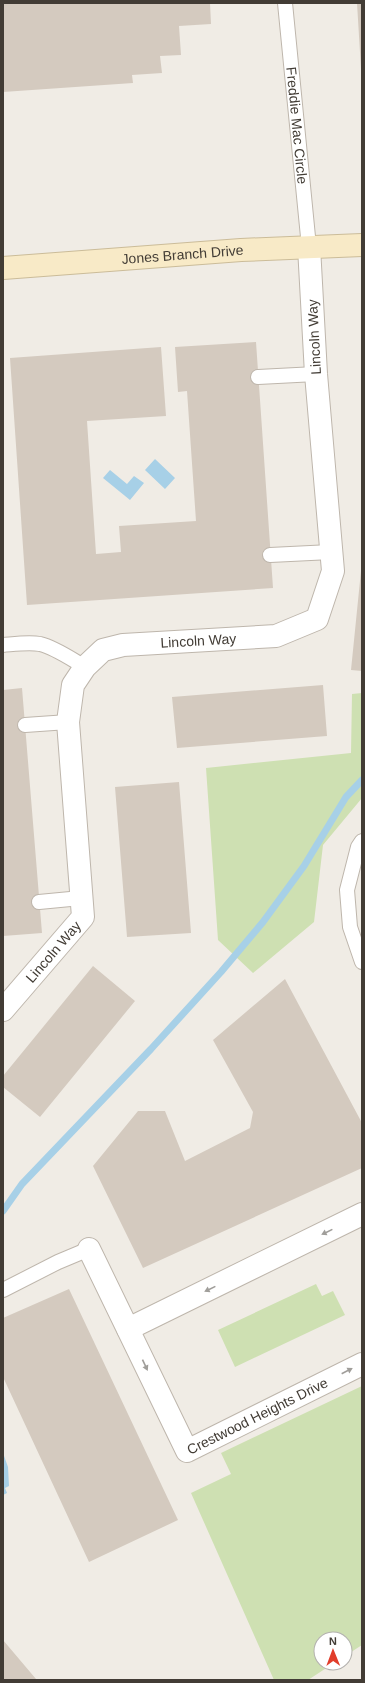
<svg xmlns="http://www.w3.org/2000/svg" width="365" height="1683" font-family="Helvetica,sans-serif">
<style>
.green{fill:#cee0b2}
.water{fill:#a7d0e7}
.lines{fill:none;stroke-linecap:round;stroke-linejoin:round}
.stream{stroke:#a7d0e7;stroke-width:7}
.building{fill:#d4cabf}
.lane-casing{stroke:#beb6ac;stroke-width:16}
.street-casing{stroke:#beb6ac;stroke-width:24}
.secondary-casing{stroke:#cbbc99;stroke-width:24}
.lane{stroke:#fff;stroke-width:14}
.street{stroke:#fff;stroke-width:22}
.secondary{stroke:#f8eac7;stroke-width:22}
.oneway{fill:#a09e9a}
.labels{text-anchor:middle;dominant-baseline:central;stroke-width:3.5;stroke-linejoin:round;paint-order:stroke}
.street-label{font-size:14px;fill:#423c35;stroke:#fff}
</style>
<rect width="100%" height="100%" fill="#f0ece5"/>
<!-- green -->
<path class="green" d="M362,693V798L323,845L314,922L253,973L218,940L206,768L351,753L352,694Z
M316,1284L322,1296L333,1291L345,1315L235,1367L218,1330Z
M362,1386V1645L345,1656V1639H321V1663H334L308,1680H274L191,1493L231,1474L221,1453Z"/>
<!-- water -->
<path class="water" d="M155,459L175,478L165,489L145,470Z
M110,470L127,484L134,476L144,483L130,500L103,478Z
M3,1453L8,1467L9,1486L5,1488L7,1493L3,1495Z"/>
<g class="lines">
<!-- stream -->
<path class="stream" d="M3,1211L22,1184L151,1049L221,972L263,922L304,866L346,797L362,780"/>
</g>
<!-- building -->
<path class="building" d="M3,3H210L211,24L179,26L181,55L160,56L162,73L132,75L133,83L3,92Z
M357,3H362V69H361Z
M256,342L273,588L27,605L10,358L161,347L166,416L87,421L96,554L121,552L119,526L196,521L187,391L178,392L175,347Z
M361,571H362V671L351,670Z
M323,685L327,736L177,748L172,697Z
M22,688L42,933L3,936V690Z
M179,782L191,933L127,937L115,787Z
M93,966L135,1001L40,1117L3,1087V1076Z
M285,979L362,1123V1168L143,1268L93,1166L138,1111H165L185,1161L250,1128L253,1112L213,1040Z
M69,1289L178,1520L89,1562L3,1377V1318Z
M3,1640L36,1679L35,1680H3Z"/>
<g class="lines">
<defs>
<g id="lane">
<path id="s1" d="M285,3L309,247"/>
<path d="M258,377L316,374"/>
<path d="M270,555L331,552"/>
<path d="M3,645C15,644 29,642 40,644C56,648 71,659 85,667"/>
<path d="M25,725L68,722"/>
<path d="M362,841L358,847L347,890L350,927L362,962"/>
<path d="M39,902L81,898"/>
<path d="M3,1290L58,1262L89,1249"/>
</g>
<g id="street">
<path id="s2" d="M3,1010L83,917L68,722L73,685L85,667L103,650L123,645L276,636L317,619L333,571L316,374L309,247"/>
<path id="s3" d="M89,1249L187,1451L362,1364"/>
<path d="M128,1329L362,1214"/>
</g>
<g id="secondary">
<path id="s4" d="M3,268L241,250L362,245"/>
</g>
</defs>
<!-- lane casing -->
<use href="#lane" class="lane-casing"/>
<!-- street casing -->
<use href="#street" class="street-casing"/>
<!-- secondary casing -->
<use href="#secondary" class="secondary-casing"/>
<!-- lane -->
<use href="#lane" class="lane"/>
<!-- street -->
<use href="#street" class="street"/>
<!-- secondary -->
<use href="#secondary" class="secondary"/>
</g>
<!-- one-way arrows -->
<defs><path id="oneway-solid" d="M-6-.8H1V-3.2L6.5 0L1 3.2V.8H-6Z"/></defs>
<g class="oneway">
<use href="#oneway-solid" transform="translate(327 1232) rotate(154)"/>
<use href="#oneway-solid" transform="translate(210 1289) rotate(154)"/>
<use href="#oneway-solid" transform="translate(145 1365) rotate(65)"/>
<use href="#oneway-solid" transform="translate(347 1371) rotate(-27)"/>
</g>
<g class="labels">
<!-- street labels -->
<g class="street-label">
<text stroke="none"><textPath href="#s1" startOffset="123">Freddie Mac Circle</textPath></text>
<text stroke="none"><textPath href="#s4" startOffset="180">Jones Branch Drive</textPath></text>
<text transform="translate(314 337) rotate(-93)">Lincoln Way</text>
<text stroke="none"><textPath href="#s2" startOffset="498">Lincoln Way</textPath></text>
<text stroke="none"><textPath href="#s2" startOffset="77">Lincoln Way</textPath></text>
<text stroke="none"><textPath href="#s3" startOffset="303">Crestwood Heights Drive</textPath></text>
</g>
</g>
<!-- border -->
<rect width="365" height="1683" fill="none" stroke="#423c35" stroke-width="8"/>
<!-- north arrow -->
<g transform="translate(333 1651) rotate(359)"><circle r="19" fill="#ffffff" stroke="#b3b1ae"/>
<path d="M0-3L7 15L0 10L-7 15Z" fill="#e13d2b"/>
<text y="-6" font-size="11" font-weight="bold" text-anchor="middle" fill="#423c35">N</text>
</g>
</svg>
